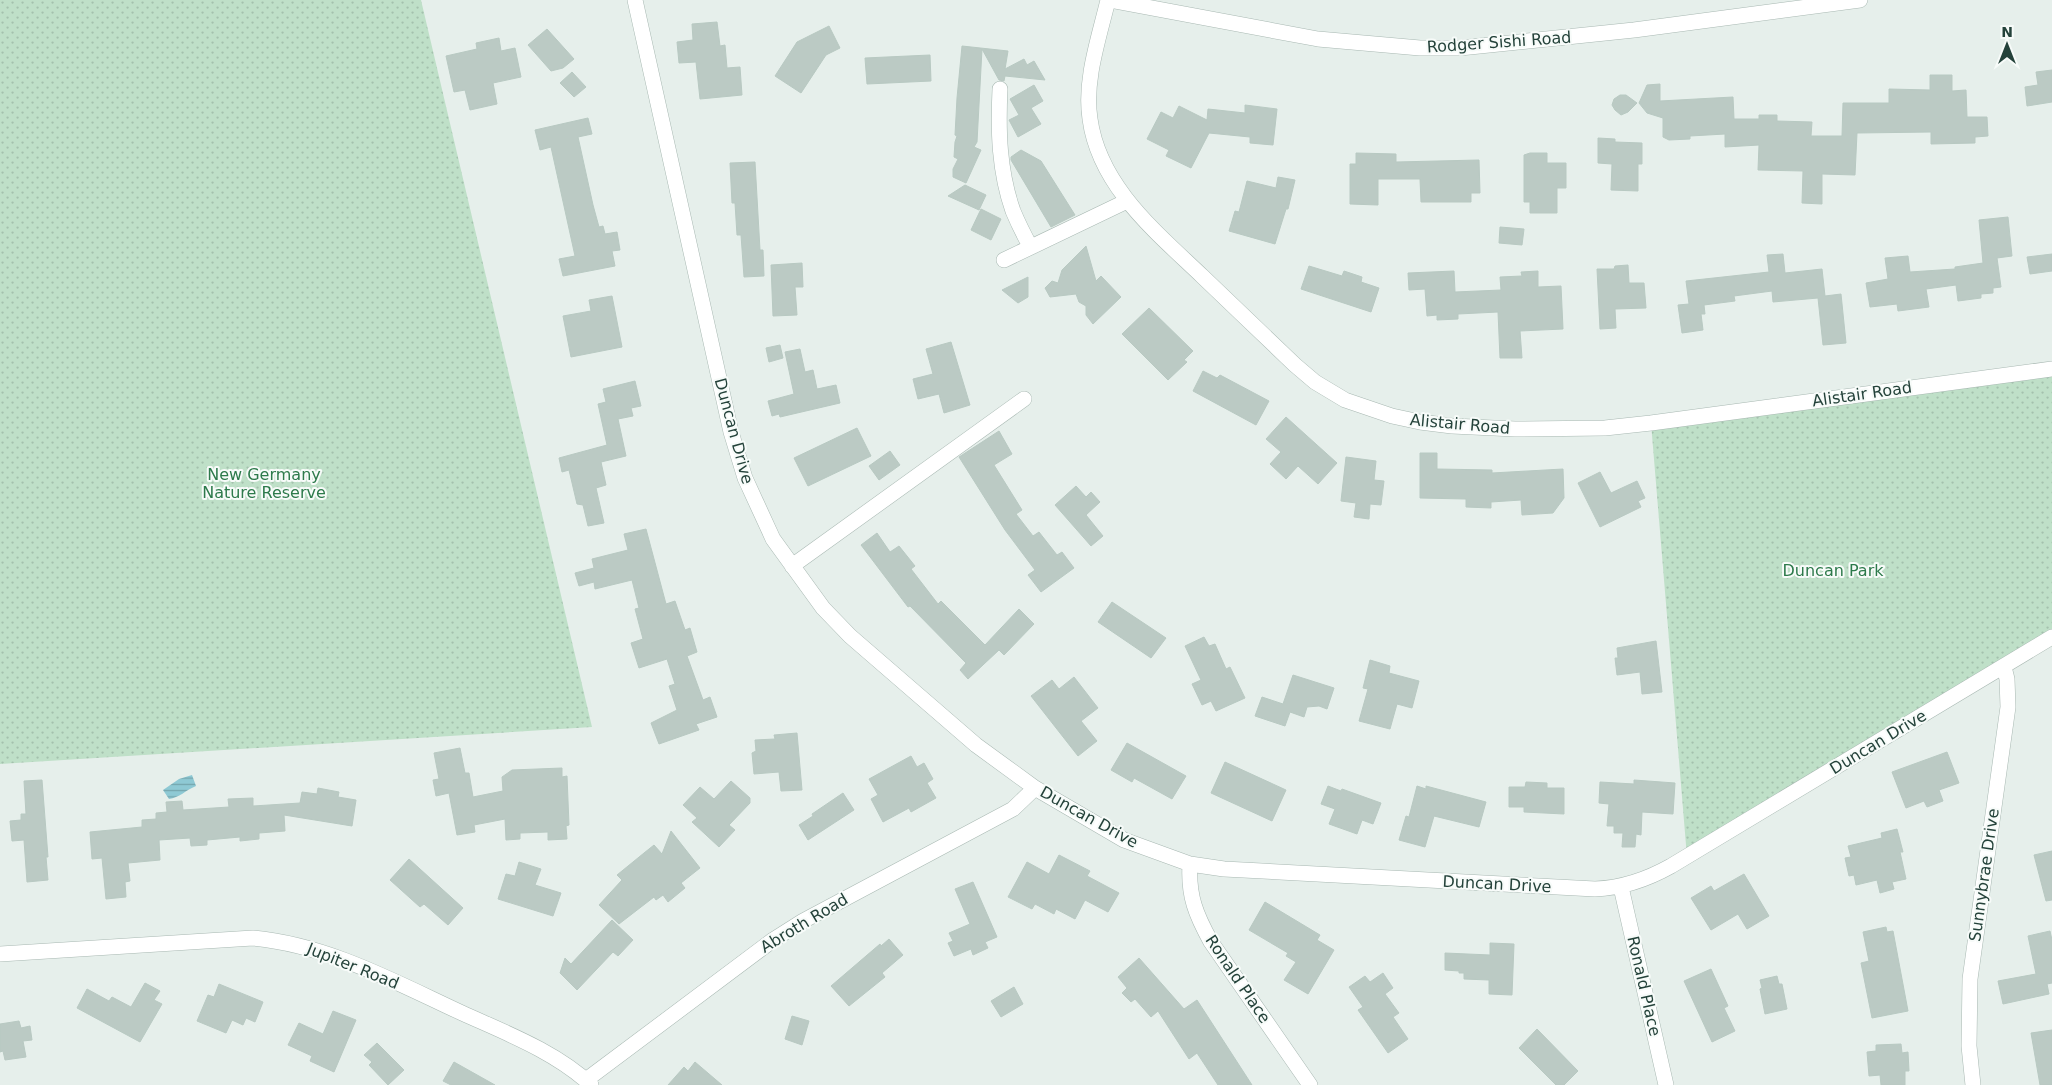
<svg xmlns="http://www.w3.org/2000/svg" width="2052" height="1085" font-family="'DejaVu Sans',sans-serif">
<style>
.park{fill:url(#park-dots)}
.water{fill:url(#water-rules)}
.building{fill:#bbcac4;stroke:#b8c9c2}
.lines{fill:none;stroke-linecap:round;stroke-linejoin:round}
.minor-casing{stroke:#a8b8b2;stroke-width:16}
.minor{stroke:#fff;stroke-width:15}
.labels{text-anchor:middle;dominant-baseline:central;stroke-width:4;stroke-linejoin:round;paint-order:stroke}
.street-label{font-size:16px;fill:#24423a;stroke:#f7fbf9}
.park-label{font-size:16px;fill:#2d7a4b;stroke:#f7fbf9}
</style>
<defs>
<pattern id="park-dots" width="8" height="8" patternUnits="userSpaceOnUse" patternTransform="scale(1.25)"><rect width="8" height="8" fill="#bfe0c8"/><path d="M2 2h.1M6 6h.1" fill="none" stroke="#a4c1ad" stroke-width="1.8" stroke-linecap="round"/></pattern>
<pattern id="water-rules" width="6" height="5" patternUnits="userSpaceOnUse" patternTransform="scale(1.25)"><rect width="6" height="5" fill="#8ec9d4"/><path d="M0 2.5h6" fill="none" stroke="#74a5ad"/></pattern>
</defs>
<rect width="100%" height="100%" fill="#e6efeb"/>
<!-- park -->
<path class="park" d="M0,0H421L592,727L0,764Z
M2052,369V636L1687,857L1651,423Z"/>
<!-- water -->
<path class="water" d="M192,775L196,786C186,790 179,798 169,799L163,790L179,779Z"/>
<!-- building -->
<path class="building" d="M717,22L720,46L725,45L727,68L740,67L742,95L700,99L696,62L679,63L677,42L693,40L692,24Z
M829,26L840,48L826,55L801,93L775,76L797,42Z
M547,29L574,59L563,68L551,71L528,45Z
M499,38L501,51L515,48L521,77L493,83L497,104L470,110L465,90L454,92L446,56L477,49L476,43Z
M962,46L1008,51L1005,69L1024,59L1027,65L1034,61L1045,80L1005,76L1004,81L999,80L982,49L977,142L974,147L981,150L966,183L953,177V169L958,159L954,157L955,142L957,136L955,135L957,98Z
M930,55L931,81L867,84L865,58Z
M2052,70V102L2027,106L2025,87L2038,85L2036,72Z
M572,72L586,87L574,97L560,83Z
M1930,75H1952V91L1966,90L1967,117H1987L1988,136L1975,137V143L1931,144V132L1857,133L1855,175L1822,174V204L1802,203L1803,171L1758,170L1759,145L1725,147V134L1690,136V139L1669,140L1663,137V118L1647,113L1639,103L1647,85L1660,84V101L1733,97L1734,119H1759V115H1777V121L1812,122L1811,136H1842L1843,103H1889V89L1930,90Z
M1034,85L1043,101L1031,108L1041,124L1018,137L1009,120L1019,115L1010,99Z
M1620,95H1626L1637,103L1628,112L1621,115L1615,110L1612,105L1614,99Z
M1245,105L1277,109L1273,145L1250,143V137L1209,133L1191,168L1166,156L1169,150L1147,139L1161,112L1173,118L1179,106L1207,120L1208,109L1245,113Z
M588,118L592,134L578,137L593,205L599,227L603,226L605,234L617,232L620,250L612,251L615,266L563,276L559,259L575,256L551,147L540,150L535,130Z
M1598,138L1615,139V142L1642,143V164H1638V191L1611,190L1612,164L1598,163Z
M1021,150L1041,161L1075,215L1051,227L1011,160V157Z
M1356,153L1396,154V162L1479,160L1480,193H1471V202H1421L1420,179H1378V205L1350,204V164H1356Z
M1530,153H1547V163H1566V188H1557V213H1530V202H1524V155Z
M755,162L760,250H763L764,276L744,277L741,235H737L735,203H732L730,163Z
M1278,177L1295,180L1288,209H1286L1275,244L1229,231L1235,211L1239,212L1247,181L1276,188Z
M965,185L986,195L979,210L948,196Z
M981,209L1001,219L991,240L971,230Z
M2008,217L2012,256L1997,258L2001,287L1993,288V293L1981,294V298L1958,301L1956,285L1926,289L1929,307L1898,311L1897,304L1870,307L1866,283L1888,279L1885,258L1908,256L1910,272L1955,269V267L1983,263L1979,220Z
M1500,227L1524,229L1522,245L1499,243Z
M1086,246L1096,281L1101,276L1121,297L1093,324L1086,315V306L1079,302L1076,294L1050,297L1045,288L1052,281L1058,283L1062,270Z
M1783,254L1785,273L1822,269L1825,296L1841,294L1846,343L1823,345L1818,298L1773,302L1772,291L1734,296L1735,301L1704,305L1705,314H1701L1703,330L1682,333L1678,305L1689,304L1686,281L1769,272L1767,255Z
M2052,254V271L2030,274L2027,257Z
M802,263L803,287H795L797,315L773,316L771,265Z
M1628,265L1629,283H1644L1646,308L1615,309L1616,328L1600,329L1597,269H1614L1615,266Z
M1309,266L1342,276L1344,271L1362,277L1361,282L1379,288L1371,312L1301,289Z
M1454,271L1455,292L1501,290L1500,277L1522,276L1521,272L1538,271V287L1561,286L1563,329L1520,331L1522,358H1500L1498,312L1458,314V319L1437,320V315L1427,316L1425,289L1409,290L1408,273Z
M1028,277V297L1018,303L1002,290Z
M612,296L622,347L571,357L563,316L591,311L589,300Z
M1149,308L1193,351L1184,360L1187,362L1168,380L1122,334Z
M951,342L970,405L944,413L939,394L918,399L913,379L933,374L926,349Z
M780,345L783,358L769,362L766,348Z
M800,349L805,372L813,370L817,389L836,385L840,403L780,417L779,414L772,416L768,401L794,394L785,352Z
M1203,371L1217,378L1220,375L1269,401L1256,425L1193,391Z
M635,381L641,406L631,408L633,416L618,419L626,456L601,462L606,485L596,488L604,523L588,526L583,505L577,504L569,470L562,472L559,458L607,445L598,404L606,402L603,389Z
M1286,417L1337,463L1318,484L1298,466L1286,479L1270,464L1281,452L1266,439Z
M857,428L871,456L808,486L794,458Z
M999,431L1012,454L994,465L1022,510L1016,514L1033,536L1039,532L1057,555L1062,552L1074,568L1041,592L1028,575L1035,570L1005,530L959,457Z
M890,451L900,465L879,480L869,466Z
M1420,453H1437V469L1492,470V473L1563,469L1564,498L1553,513L1522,515L1521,500L1491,502V508L1466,507V499L1420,498Z
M1346,457L1376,461L1374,480L1384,481L1381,505L1370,504L1369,519L1354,517L1356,503L1341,501Z
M1600,472L1611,493L1637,481L1645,498L1638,501L1641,507L1600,527L1578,483Z
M1076,486L1086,497L1091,492L1100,502L1086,515L1103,536L1091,546L1055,505Z
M646,529L666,604L675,601L685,630L690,628L697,652L687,656L703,700L710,697L717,717L696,724L699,730L659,744L651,723L677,710L669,686L675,684L667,659L639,668L631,643L643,639L635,609L639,608L632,580L595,589L594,582L579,586L575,573L594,568L592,559L628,550L624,534Z
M877,533L890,552L899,546L915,566L911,569L938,604L941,601L985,645L1019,609L1034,624L1004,655L999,650L968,679L960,670L966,663L910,606L908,607L861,545Z
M1112,602L1166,638L1151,658L1098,622Z
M1204,637L1209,646L1215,644L1226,669L1230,667L1245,698L1216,711L1211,701L1202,705L1192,684L1201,680L1185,646Z
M1656,641L1662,692L1642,694L1640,672L1617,675L1615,658H1618L1617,648Z
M1370,660L1390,666L1389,673L1419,681L1412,708L1397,704L1390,729L1359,721L1368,689L1363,688Z
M1293,675L1334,688L1327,709L1319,706L1307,707L1304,717L1290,712L1285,726L1255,716L1262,697L1283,704Z
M1074,677L1098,708L1081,721L1097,741L1078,756L1031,696L1052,680L1059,689Z
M797,733L802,790L781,791L779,772L754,774L752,753L756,751L755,740L775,739L774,735Z
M1127,743L1186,776L1172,799L1134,778L1132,782L1111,770Z
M460,748L465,773H469L473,797L503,791L502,777L512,770L562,768V777L567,776L569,825L566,826L567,839L548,840V832L520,833V839L506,840L505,819L474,825L475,832L457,835L449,793L436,796L433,780L439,779L434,753Z
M1947,752L1959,783L1939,790L1943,801L1927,807L1924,801L1906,808L1892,772Z
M911,756L917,767L924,763L933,779L927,783L936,798L911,812L909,808L883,822L871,799L878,795L869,779Z
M1225,762L1286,790L1272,821L1211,793Z
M42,780L48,857H46L48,880L27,882L24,840L12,841L10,821L21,820V814H26L24,781Z
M1634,780L1675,783L1673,814L1642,812L1641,835L1636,834L1635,847H1622L1623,833H1614V826H1607L1609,804L1599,803L1600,782L1634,784Z
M731,781L750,798V803L729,825L735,830L719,847L692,822L697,818L683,805L700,787L714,799Z
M1526,782L1547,783V788H1564V814L1524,812V807H1509V787H1525Z
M1328,786L1341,791L1342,789L1381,803L1373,824L1362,820L1357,834L1329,824L1335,809L1321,804Z
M1417,786L1426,789V786L1486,802L1479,827L1434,816L1425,847L1399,840L1406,816L1409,817Z
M318,788L339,792L338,797L356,800L352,826L284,815L285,831L259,833V839L240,841V837L207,840V845L191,846L190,838L159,840L160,860L128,863L130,881L125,882L126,897L106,899L102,858L92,859L90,832L142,827V820L156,819V813L167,812L166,802L182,801L183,810L229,807L228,799L253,798V806L300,803L302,792L317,794Z
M843,793L854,810L808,840L799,825L813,816L812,814Z
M1897,829L1903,852H1900L1906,879L1892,882L1894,889L1880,893L1877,880L1856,885L1854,875L1849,876L1845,858L1851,857L1848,846L1882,838L1881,833Z
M671,831L700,868L681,883L685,888L668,902L663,895L656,900L654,897L619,924L599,905L622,880L617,875L644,853L654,845L662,854Z
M2052,851V900L2046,901L2034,855Z
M1059,855L1090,871L1087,876L1119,893L1108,912L1085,900L1075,919L1056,909L1054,914L1035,904L1032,909L1008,897L1027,862L1049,874Z
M409,859L463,908L448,925L424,904L420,907L390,880Z
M519,862L541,869L535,885L561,893L553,916L498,899L506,874L515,876Z
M1744,874L1769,916L1747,929L1738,914L1711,930L1691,898L1711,886L1714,891Z
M973,882L997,937L985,942L988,948L973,955L971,949L954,956L948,943L953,941L949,933L970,924L955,889Z
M1265,902L1320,935L1317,940L1334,950L1308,994L1284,980L1296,962L1286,956L1288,953L1249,930Z
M612,920L633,940L618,956L613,952L577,990L560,973L565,958L571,964Z
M1886,927L1887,932L1893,931L1908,1011L1872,1018L1861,963L1869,961L1863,932Z
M2050,931L2052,940V983L2047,984L2049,994L2003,1004L1998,981L2036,974L2028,936Z
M889,939L903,955L882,973L885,977L849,1006L831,986L880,944L881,946Z
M1490,943L1514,944L1512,995L1489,994V980L1464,979V973H1459V971L1445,970V953L1490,955Z
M1139,958L1184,1009L1197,1000L1252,1085H1218L1197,1053L1189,1059L1158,1011L1151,1017L1135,999L1131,1002L1122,993L1127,988L1118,977Z
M1711,969L1728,1006L1724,1008L1735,1031L1712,1042L1684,981Z
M1383,973L1393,988L1385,994L1399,1013L1393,1017L1408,1039L1388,1053L1358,1010L1363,1007L1349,987L1365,976L1370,982Z
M1777,976L1779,984H1782L1787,1009L1765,1014L1760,989L1762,988L1760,980Z
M145,983L160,991L154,1000L162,1004L140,1042L77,1008L87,989L109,1001L112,997L131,1007Z
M219,984L263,1002L255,1022L246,1018L243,1025L232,1020L226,1033L197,1021L208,995L214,997Z
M1014,987L1023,1004L1001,1017L991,1001Z
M333,1011L356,1020L334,1072L310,1061L312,1056L288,1045L299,1023L323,1034Z
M792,1016L809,1021L802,1045L785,1039Z
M19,1021L21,1028L30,1026L32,1040L23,1041L26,1057L5,1060L3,1051L0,1052V1024Z
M1537,1029L1578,1071L1564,1085H1556L1519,1048Z
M2052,1030V1085H2040L2031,1033Z
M377,1043L404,1070L388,1085L369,1065L372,1062L364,1055Z
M1901,1044L1902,1053L1908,1052L1909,1071H1905V1085H1881L1880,1075L1869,1076L1867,1052L1876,1051V1045Z
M454,1062L495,1085H451L443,1081Z
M695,1062L722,1085H668L684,1067L688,1071Z"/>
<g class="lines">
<defs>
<path id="minor" d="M635,0L731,432L745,478L773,539L823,608L850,636L976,745L1035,788L1124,840L1190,864L1224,869L1595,889C1623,888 1646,880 1671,866L2052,637
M1108,0C1099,38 1084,80 1090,119C1099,186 1156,232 1202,276C1233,306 1264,335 1295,365L1315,382L1345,400L1392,416L1420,422L1452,426L1515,429L1605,428L1651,423L2052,369
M1109,0L1318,39L1420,48H1460L1634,30L1860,0
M1000,89C998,131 999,171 1013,211C1018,223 1024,235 1030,246
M1004,260L1127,201
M792,566L1024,399
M1190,864C1188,896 1196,915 1211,942L1310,1085
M1621,887L1666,1085
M0,954L253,938C328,945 395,982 462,1013C506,1033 556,1052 591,1085
M586,1080L773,940L803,921L1013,809L1035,788
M1973,1085L1969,1046L1970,979L2008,707L2007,679L2004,667"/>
</defs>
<!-- minor casing -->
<use href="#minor" class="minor-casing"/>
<!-- minor -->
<use href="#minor" class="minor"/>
</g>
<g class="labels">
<!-- street labels -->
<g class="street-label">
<text transform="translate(1499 42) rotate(-4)">Rodger Sishi Road</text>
<text transform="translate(1862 394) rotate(-8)">Alistair Road</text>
<text transform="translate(1460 424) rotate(5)">Alistair Road</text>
<text transform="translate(734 431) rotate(75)">Duncan Drive</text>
<text transform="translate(1878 742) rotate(-31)">Duncan Drive</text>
<text transform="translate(1089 817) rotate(29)">Duncan Drive</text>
<text transform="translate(1984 875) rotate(-82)">Sunnybrae Drive</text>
<text transform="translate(1497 884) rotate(3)">Duncan Drive</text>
<text transform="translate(804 923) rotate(-31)">Abroth Road</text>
<text transform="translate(353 966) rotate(22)">Jupiter Road</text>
<text transform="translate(1238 979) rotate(56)">Ronald Place</text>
<text transform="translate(1644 986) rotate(77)">Ronald Place</text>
</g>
<!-- park labels -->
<g class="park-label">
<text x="264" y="474">New Germany<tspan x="264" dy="18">Nature Reserve</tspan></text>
<text x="1833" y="570">Duncan Park</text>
</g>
</g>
<!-- north arrow -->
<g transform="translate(2007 45)" stroke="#f7fbf9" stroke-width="4" paint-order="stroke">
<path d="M0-4L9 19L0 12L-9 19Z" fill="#24423a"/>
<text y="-8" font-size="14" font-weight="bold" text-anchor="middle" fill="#24423a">N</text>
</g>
</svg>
